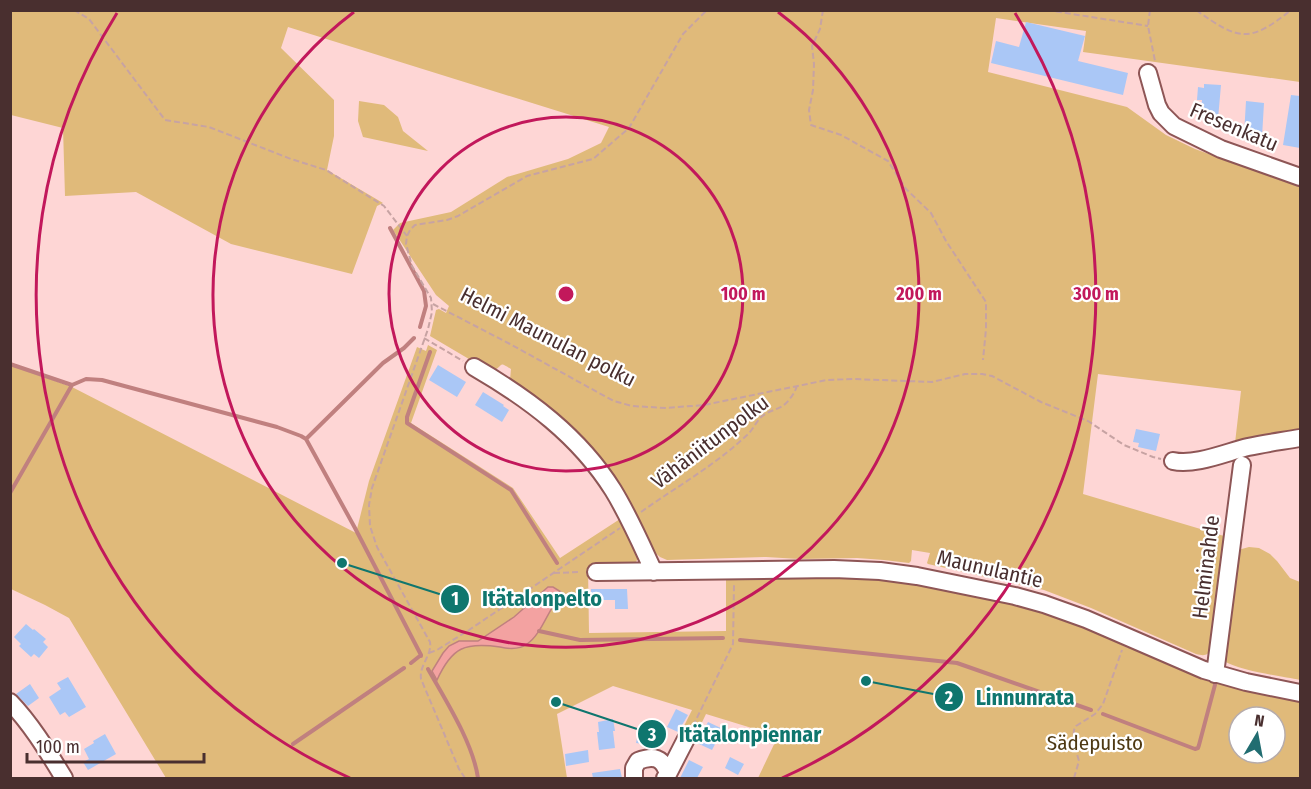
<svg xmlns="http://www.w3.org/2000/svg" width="1311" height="789" font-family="'Fira Sans Condensed',sans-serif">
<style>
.green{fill:#e0ba7a;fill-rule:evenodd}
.water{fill:#f3a2a1;stroke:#c0807f;stroke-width:1.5}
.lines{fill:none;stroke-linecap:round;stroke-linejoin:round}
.stream{stroke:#c0807f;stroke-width:4}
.building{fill:#aac7f6}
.minor-casing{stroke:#8e5656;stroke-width:20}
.path{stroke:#c7a3a3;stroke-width:2;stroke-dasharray:6 3;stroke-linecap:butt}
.minor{stroke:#fff;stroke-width:16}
.ring{fill:none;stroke:#c2185b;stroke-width:3}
.labels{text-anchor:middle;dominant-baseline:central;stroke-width:4.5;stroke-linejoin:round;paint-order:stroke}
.street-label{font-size:21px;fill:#492f2f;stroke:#fff}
.park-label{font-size:21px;fill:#4e3913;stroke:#fff}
.centre{fill:#c2185b;stroke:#fff;stroke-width:3}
.ring-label{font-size:18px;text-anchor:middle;font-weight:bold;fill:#c2185b;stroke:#fff;stroke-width:4.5;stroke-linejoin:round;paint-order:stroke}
.leader{fill:none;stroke:#0f766e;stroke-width:2}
.callout-dot{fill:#0f766e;stroke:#fff;stroke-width:2}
.mark-label{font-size:18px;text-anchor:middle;font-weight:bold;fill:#fff}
.callout-label{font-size:22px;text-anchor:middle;font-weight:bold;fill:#0f766e;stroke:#fff;stroke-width:4.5;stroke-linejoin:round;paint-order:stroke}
</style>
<rect width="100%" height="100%" fill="#fed6d5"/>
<!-- green -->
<path class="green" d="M10,11H1300V82L1083,52L1086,31L996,18L988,72L1127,107L1166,135L1195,149L1300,187V433L1235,443L1241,391L1098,374L1083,494L1224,536L1226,541L1212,649C1207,656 1204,656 1196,654L1091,608L1044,590L928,564L927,563L930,553L912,550L911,561L909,563L884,560L857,558L799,559L766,557L667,560L660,557L652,550L632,509L510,380L511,369C499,362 504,364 495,370L474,362L430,336L436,310L439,309L446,313L449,306L436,295L393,230L400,223L451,212L507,177L568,159L601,143L609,127L288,27L281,48L334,100V136L327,170L383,203L377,206L352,274L231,244L136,192L65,196L63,128L11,115Z
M359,101L384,105L398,117L403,131L428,151L363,137L358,121Z
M428,345L437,350L411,423L513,488L560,558L620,519L626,526L639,556L635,564L597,565L588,567L589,633L726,631V580H739L743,577H840L901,580L1042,610L1117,641L1118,643L1128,648L1132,646L1226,686L1300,700V778H758L778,736L706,714L693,741L680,734L692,710L613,686L557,714L567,778H166L69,618L45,605L11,589L10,365L72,387L356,533L369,481L417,347L426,351ZM1239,717H1275V753H1239Z
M1249,547L1259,548L1270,554L1277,561L1290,578L1300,582V680C1281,676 1240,671 1224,661L1238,550Z"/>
<!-- water -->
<path class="water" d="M548,587H553L561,592V595C548,609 542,634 527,644C519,650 509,649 500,647C465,642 452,647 437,680L432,671L443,653L449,646L459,641H478L514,617Z"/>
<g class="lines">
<!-- stream -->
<path class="stream" d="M390,228L424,291L426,306L420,327
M430,352L407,417V423L511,490L557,563
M10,364L72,385L86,379L102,380L277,427L301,436L306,439L355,528L421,655
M306,439L383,363L404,348L414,338
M10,493L72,385
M539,631L580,640L723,638
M740,640L957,663L1091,710
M411,663L421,655V656
M428,669C446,701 473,743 478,778
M1103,714L1195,749L1198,748L1199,745L1216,681
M293,744L404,668"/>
</g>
<!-- building -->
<path class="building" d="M1026,22L1085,36L1078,61L1128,73L1123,95L991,63L996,41L1019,47Z
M1204,84L1221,85L1218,119L1200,117L1202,100H1197L1198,87L1204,88Z
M1291,95L1300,96V148L1283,145Z
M1246,101L1264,103L1262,137L1244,135Z
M438,365L466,382L457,397L429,380Z
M483,392L504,405L503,406L509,410L502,422L475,405Z
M1136,429L1160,434L1156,451L1138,447L1139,443L1133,442Z
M591,589H627L628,609H615V600H591Z
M26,624L33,630L34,629L46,639L43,642L48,647L39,658L34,654L31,657L19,646L21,644L14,637Z
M68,677L86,707L69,717L65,712L60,715L49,697L61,689L57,683Z
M30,684L39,698L28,706L16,694Z
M676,709L688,715L678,732L667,727Z
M613,719L615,731H613L615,748L599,750L597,732H599L598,722Z
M708,722L723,729L712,750L697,743Z
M640,724L661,728L659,743L650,741V745L636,743Z
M105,734L116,754L88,770L83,762L89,759L84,749L94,743L93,741Z
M588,750L589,762L566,766L565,754Z
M730,757L744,764L738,775L725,768Z
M689,760L703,767L697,778H680Z
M620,769L622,778H593L592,773Z"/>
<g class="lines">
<defs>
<path id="minor" d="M1148,73L1157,105L1161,113L1174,126L1221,149L1300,177
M474,367C529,399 579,436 613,490C629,516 641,544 654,572
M1173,461C1195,466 1227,452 1248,447C1266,443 1283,441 1300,438
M596,572L834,569L880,571L917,576L1015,596L1044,604L1086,619L1204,670L1246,682L1300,693
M1215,674L1242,465
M10,702C32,725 48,752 64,778
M668,774L686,739
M634,778V768L638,761C653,755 663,757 668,774L665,778"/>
</defs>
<!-- minor casing -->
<use href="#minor" class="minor-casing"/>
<!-- path -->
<path class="path" d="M74,10L89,19L165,120L209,127L291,159L326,170L384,206L407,236
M823,10L820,29L812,46L814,64L813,90L809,110L811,125L841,135L888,161L906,189L931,213L946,241L986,302V329L983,360
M1047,10L1148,26
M1150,10L1148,26L1155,61
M1196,10C1238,40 1249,44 1291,10
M433,304L510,344L599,393L614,401L632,406L666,408L704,405L827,380L853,379L932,382L965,374H982L992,376L1041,402L1088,421L1124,445L1153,457L1161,459
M424,338L463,361
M641,512C676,487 714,466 746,436C752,431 755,424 760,418C767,411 777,410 784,405C790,400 795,392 797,386
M554,573L581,572
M429,653L437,650L469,630L620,528
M693,726L733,644L734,585
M465,778L459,769L421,679C419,665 432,656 430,642L377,547L370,526L369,505L372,488L428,329L432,312L431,298L412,266L406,244L407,236L410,230L415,225L447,220L458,216L527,176L593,159L629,128L683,34L707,10
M1074,778L1079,761L1073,740L1074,730L1076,726L1095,714L1103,704L1122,650"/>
<!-- minor -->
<use href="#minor" class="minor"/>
</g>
<!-- distance rings -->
<g class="ring">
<circle cx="566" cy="294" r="177"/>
<path d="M778 12A353 353 0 1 1 354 12"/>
<path d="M350 778A530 530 0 0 1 117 13M1015 13A530 530 0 0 1 782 778"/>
</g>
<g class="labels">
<!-- street labels -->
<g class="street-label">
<text transform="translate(1234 127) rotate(23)">Fresenkatu</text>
<text transform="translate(548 337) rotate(27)">Helmi Maunulan polku</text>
<text transform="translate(710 442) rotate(-37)">Vähäniitunpolku</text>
<text transform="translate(1206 567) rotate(-83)">Helminahde</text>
<text transform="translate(990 569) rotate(13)">Maunulantie</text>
</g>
<!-- park labels -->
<g class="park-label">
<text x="1095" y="743">Sädepuisto</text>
</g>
</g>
<circle cx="566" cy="294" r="9" class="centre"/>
<g class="ring-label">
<text x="743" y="300">100 m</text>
<text x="919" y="300">200 m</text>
<text x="1096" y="300">300 m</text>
</g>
<!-- callouts -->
<path class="leader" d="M342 563L455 599M866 681L949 697M556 702L652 734"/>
<g class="callout-dot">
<circle cx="342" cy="563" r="6"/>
<circle cx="866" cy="681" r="6"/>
<circle cx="556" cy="702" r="6"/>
<circle cx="455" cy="599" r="15"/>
<circle cx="949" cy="697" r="15"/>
<circle cx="652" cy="734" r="15"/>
</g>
<g class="mark-label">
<text x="455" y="605">1</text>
<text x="949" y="704">2</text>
<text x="652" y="741">3</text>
</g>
<g class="callout-label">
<text x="542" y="606">Itätalonpelto</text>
<text x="1025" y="705">Linnunrata</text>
<text x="750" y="742">Itätalonpiennar</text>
</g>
<!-- border -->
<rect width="1311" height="789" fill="none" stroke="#492f2f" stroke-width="24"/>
<!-- north arrow -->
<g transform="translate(1257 735) rotate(10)"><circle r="28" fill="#ffffff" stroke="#b6acac" stroke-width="1.5"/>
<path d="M0-4.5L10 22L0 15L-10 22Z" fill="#216d71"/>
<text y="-9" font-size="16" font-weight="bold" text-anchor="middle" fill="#492f2f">N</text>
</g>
<!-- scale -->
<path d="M27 753v9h177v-9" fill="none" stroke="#492f2f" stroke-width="3"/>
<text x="36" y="753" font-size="18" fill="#492f2f" stroke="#ffffff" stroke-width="4.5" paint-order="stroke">100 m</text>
</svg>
